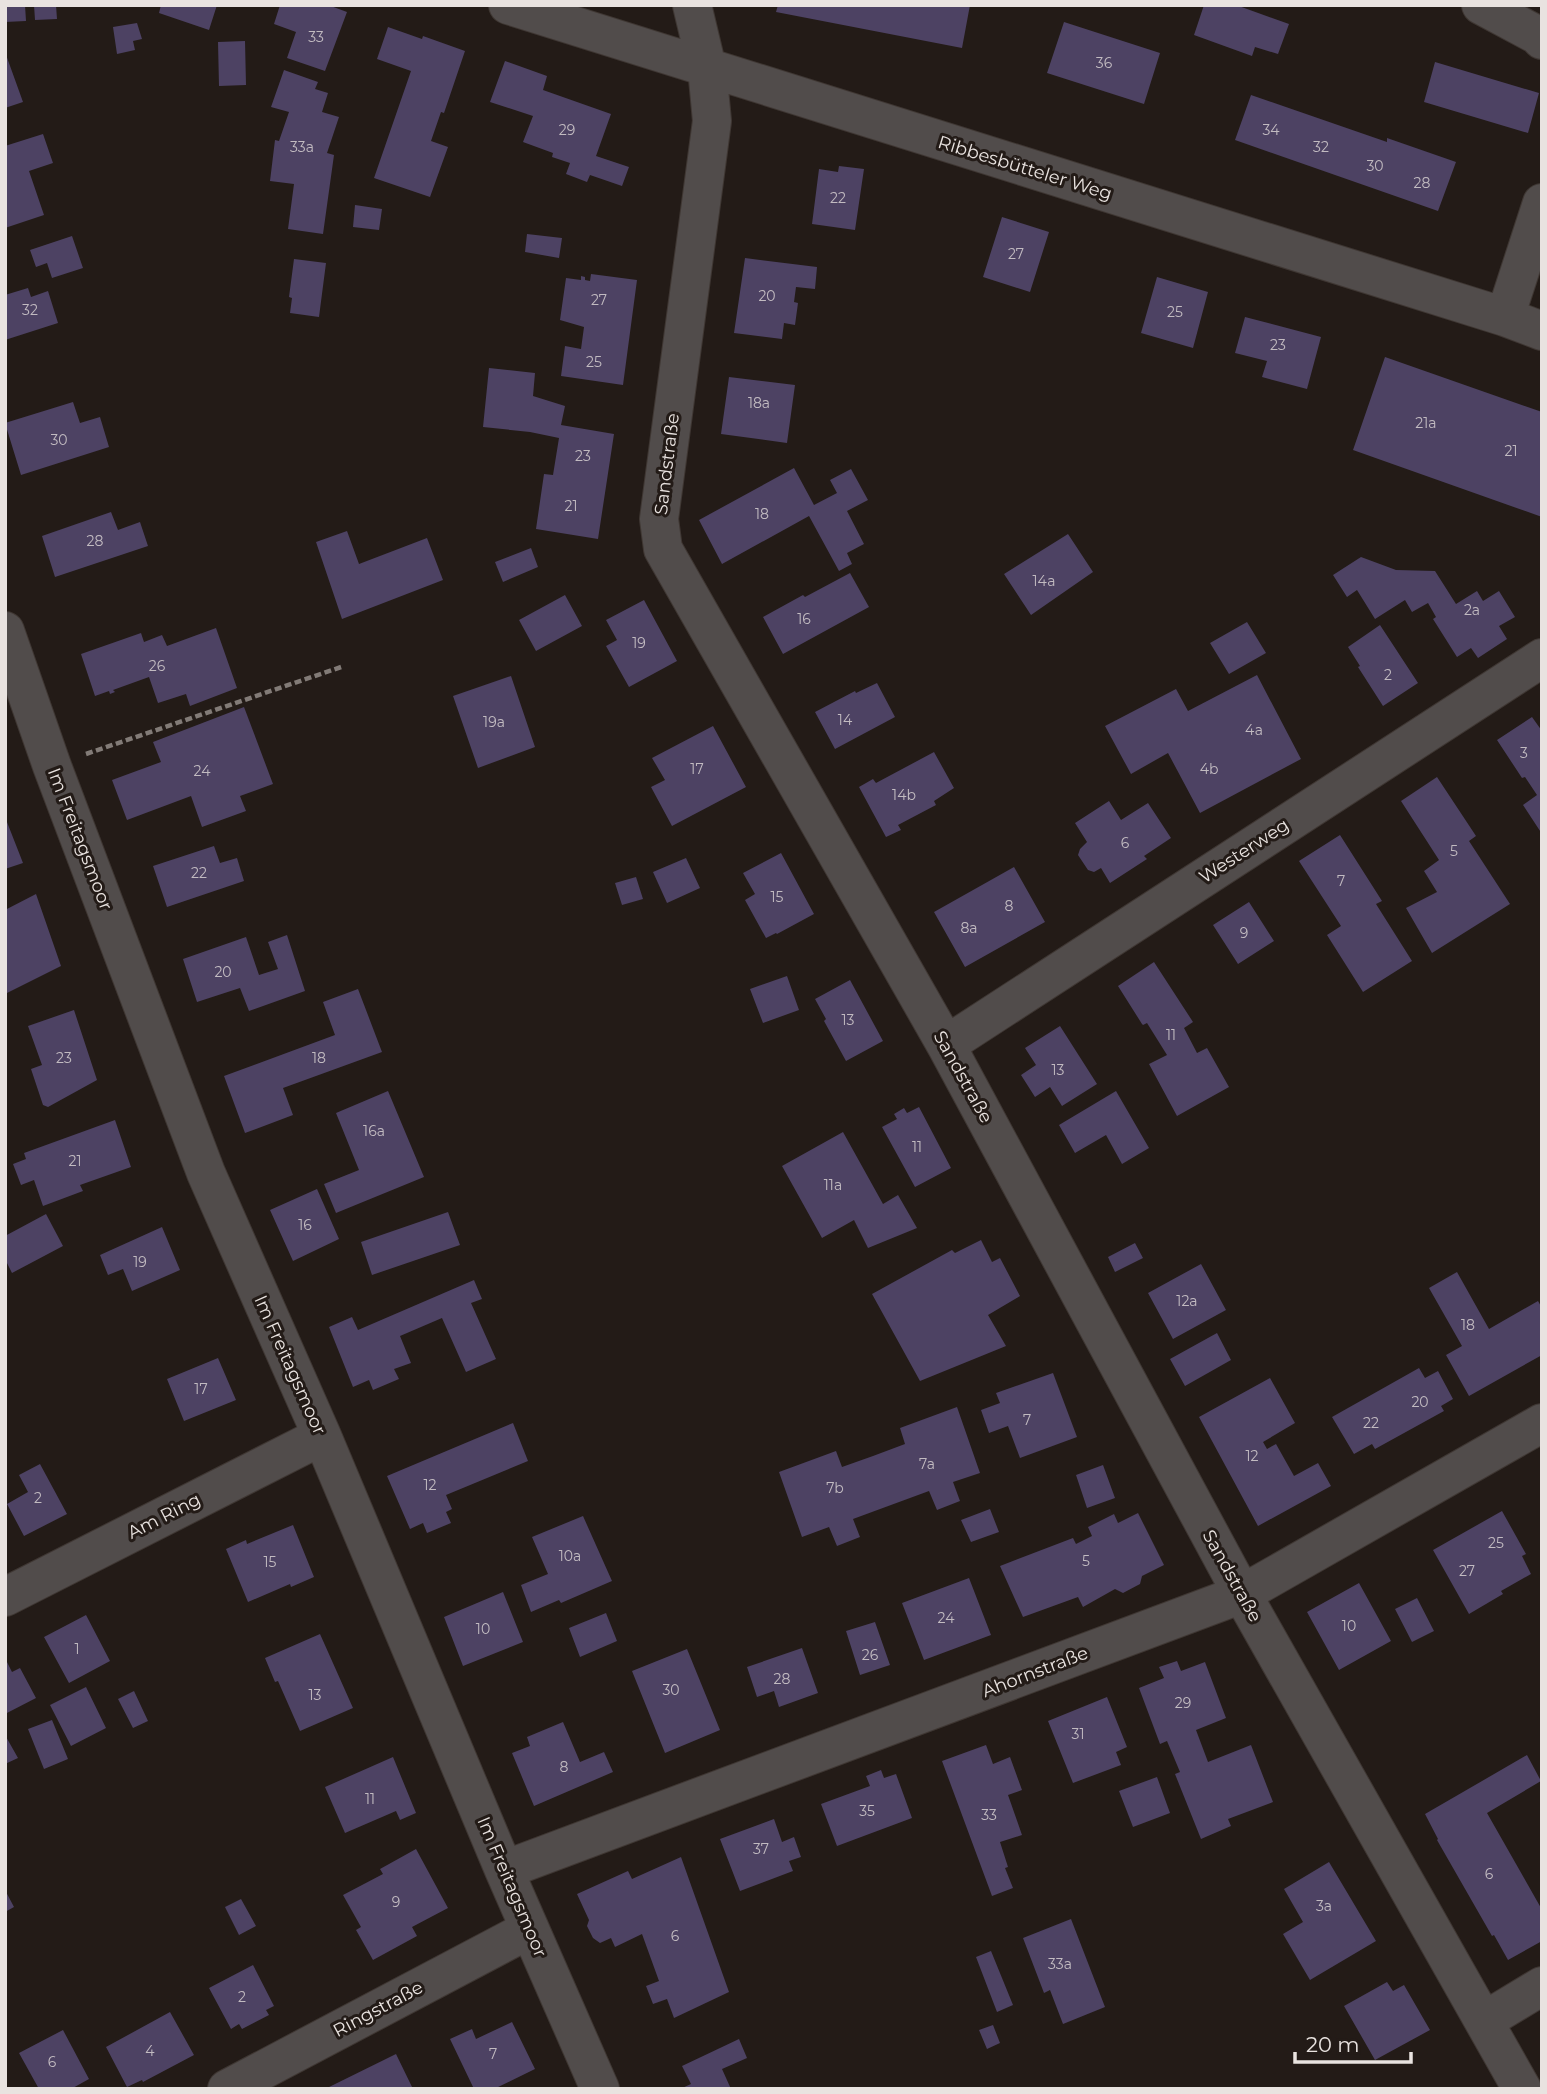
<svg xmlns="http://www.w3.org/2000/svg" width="1547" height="2094" font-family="Montserrat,sans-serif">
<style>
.building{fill:#4d4263}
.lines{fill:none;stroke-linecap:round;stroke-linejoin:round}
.minor-casing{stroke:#3f3733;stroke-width:40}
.path{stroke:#827b77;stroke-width:4.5;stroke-dasharray:7 3.5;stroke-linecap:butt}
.minor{stroke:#514c4b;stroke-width:38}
.labels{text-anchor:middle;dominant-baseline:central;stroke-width:6;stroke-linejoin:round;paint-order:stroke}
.number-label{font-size:14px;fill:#c2bbc1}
.street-label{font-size:18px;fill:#e9e3e0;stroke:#231b17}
</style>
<rect width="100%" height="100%" fill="#231b17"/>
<!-- building -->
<path class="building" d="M5,5H25L26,21L5,22Z
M34,5H56L57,19L35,20Z
M161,5H217L209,30L159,13Z
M280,5H328L347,12L325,71L287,58L296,32L274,24Z
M778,5H970L962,48L776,12Z
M1204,5H1236L1289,24L1278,54L1255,47L1252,56L1194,35Z
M1064,22L1160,53L1144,104L1047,73Z
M137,23L142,39L133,41L135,50L117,54L113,27Z
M388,27L422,39L423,36L465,51L444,113L441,112L431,141L448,147L430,197L374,178L411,71L377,59Z
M245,41L246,85L219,86L218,42Z
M5,52L23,102L5,108Z
M505,61L547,76L543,90L611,114L596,156L629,167L622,186L590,175L587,182L566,174L570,163L552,157L553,153L523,142L533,116L490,102Z
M1435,62L1539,93L1528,133L1424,102Z
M284,70L318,82L315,89L328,93L322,112L339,117L327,153L334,155L323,234L288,229L294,184L270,181L275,140L279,141L289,112L271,107Z
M1251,95L1387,142V138L1456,162L1438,211L1235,140Z
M43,134L53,163L29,171L44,215L5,228V146Z
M839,166L864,169L855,230L812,224L819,169L838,172Z
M355,205L382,209L379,230L353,227Z
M1002,217L1049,232L1030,292L983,277Z
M527,234L562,238L559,258L525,252Z
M72,236L83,268L52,278L47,263L36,267L30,250Z
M745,258L817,267L815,289L796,287L794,302L798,303L795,325L784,323L782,339L734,333Z
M294,259L326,263L319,317L290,313L292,298L289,297Z
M591,274L637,280L623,385L561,376L565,346L581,349L584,327L560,320L566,278L581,280V276L585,277V280L590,281Z
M1157,277L1208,292L1193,348L1141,333Z
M28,288L31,297L48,291L58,323L5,340V295Z
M1245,317L1321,337L1307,389L1262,377L1267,361L1235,353Z
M1385,357L1542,412V517L1353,450Z
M489,368L535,373L533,396L565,406L561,425L614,434L598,539L536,529L544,474L553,475L559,438L530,432L483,427Z
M729,377L795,385L787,443L721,434Z
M73,402L80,423L100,417L109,447L21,475L5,423Z
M794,468L814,505L837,493L830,480L851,469L868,500L847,511L864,544L847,553L852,564L839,571L809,516L722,564L699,520Z
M111,512L118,530L140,522L148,546L55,577L42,536Z
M347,531L359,564L427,538L443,580L342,619L316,542Z
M1068,534L1093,572L1031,615L1004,574Z
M531,548L538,567L503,582L495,562Z
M1361,557L1396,570L1435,571L1456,604L1477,591L1483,601L1499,591L1515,617L1499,626L1507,639L1478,658L1471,648L1457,657L1433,619L1436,617L1428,603L1412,612L1405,600L1375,619L1357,590L1347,597L1333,575Z
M850,573L869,607L783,654L763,617L803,595L805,597Z
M565,595L582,626L536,651L519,620Z
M644,600L677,661L629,687L606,646L617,640L606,620Z
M1247,622L1266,653L1229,674L1210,643Z
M1380,625L1418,683L1383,706L1358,667L1360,666L1348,647Z
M216,628L237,688L190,706L186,694L158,703L149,677L113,690L115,692L110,694L109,691L95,696L81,654L141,633L144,642L162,635L167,646Z
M1257,675L1301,759L1200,813L1168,753L1131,774L1105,726L1176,689L1188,711Z
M511,676L535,747L478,768L453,696Z
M877,683L895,717L835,749L815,712L855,691L856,693Z
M244,707L273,784L240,796L246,811L202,827L191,796L127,820L112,780L161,762L153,742Z
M1532,717L1542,731V834L1523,805L1537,795L1525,777L1522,778L1497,740Z
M713,726L746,787L672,826L651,787L665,780L652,758Z
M934,752L954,788L934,801L936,805L898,825L901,830L886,837L859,787L873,779L876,783Z
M1437,777L1476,836L1469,841L1510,904L1432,953L1406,908L1437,892L1424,871L1439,860L1401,801Z
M1109,801L1121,820L1148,803L1171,838L1144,856L1147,859L1110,883L1101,868L1094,872L1088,870L1078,855L1080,849L1087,842L1075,823Z
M5,817L23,863L5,869Z
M1340,835L1382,901L1376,904L1412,961L1363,992L1327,935L1341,926L1299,861Z
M214,846L220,863L237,858L244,881L167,907L153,866Z
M781,853L814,914L777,934L776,933L766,938L745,900L755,894L743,873Z
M686,858L700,888L667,903L653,872Z
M1014,867L1045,922L965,967L934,912Z
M636,877L643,899L622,905L615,883Z
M36,894L61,966L5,994V910Z
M1249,902L1274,941L1238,964L1213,925Z
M287,935L305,991L249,1011L240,988L197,1002L183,959L246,937L259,975L278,969L268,942Z
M1154,962L1193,1022L1184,1028L1197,1053L1207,1048L1229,1087L1177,1116L1149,1064L1167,1055L1147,1023L1143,1025L1142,1024L1118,986Z
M787,976L799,1010L763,1023L750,989Z
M850,980L883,1041L846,1061L824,1021L826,1019L815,999Z
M358,989L382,1052L283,1088L293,1115L245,1133L224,1076L335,1035L323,1002Z
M74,1010L97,1080L48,1107L43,1105L31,1069L42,1065L28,1026Z
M1060,1026L1097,1084L1062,1106L1050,1087L1035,1097L1021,1075L1036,1065L1025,1048Z
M388,1091L424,1177L336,1213L324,1184L359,1170L336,1113Z
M1116,1091L1149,1148L1122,1164L1106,1135L1075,1153L1059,1125Z
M919,1107L951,1168L915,1187L882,1127L897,1119L894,1114L904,1108L907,1113Z
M115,1120L131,1167L80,1185L83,1191L43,1206L34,1180L21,1185L13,1164L26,1159L24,1153Z
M843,1132L883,1204L898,1195L917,1228L868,1248L854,1220L822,1238L782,1166Z
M317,1189L339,1239L293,1261L270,1210Z
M448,1212L460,1245L372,1275L361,1242Z
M46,1214L63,1246L12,1273L5,1259V1236Z
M162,1227L180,1270L132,1291L123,1269L108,1275L100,1255Z
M981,1240L992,1262L1000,1258L1020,1296L988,1315L1006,1346L920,1381L872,1294L952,1250L955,1253Z
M1135,1243L1143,1258L1115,1272L1108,1257Z
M1201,1264L1226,1310L1173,1339L1148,1293Z
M1457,1272L1489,1329L1538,1301L1542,1308V1355L1469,1396L1446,1355L1462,1346L1429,1288Z
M474,1280L482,1299L471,1303L496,1359L466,1372L442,1318L400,1336L411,1363L394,1369L399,1379L373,1390L369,1380L353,1387L329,1327L352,1317L358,1330Z
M1217,1333L1231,1360L1185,1386L1170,1359Z
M218,1358L236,1400L184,1421L167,1379Z
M1419,1368L1425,1378L1438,1371L1453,1399L1441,1406L1444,1411L1375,1449L1372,1444L1354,1454L1332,1417Z
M1053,1373L1077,1437L1020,1458L1008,1426L989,1433L981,1410L1000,1403L996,1393Z
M1270,1378L1295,1423L1263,1442L1267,1449L1276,1444L1294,1476L1318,1463L1331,1486L1258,1526L1199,1417Z
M957,1407L980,1473L953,1482L960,1501L937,1510L929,1491L853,1519L860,1537L837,1546L829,1527L802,1537L779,1472L836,1451L842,1467L873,1456L905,1444L900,1428Z
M513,1423L528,1461L446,1495L452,1509L446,1512L451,1523L427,1533L423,1523L410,1529L387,1476Z
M40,1464L67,1514L24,1536L7,1504L28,1492L19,1475Z
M1103,1465L1115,1498L1087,1508L1076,1475Z
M990,1509L999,1532L971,1542L961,1520Z
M1502,1511L1526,1554L1522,1556L1531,1574L1501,1591L1503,1594L1469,1614L1433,1550Z
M1138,1513L1164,1565L1142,1576L1140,1584L1123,1593L1115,1589L1083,1607L1078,1597L1023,1617L1000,1566L1073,1538L1076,1544L1092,1536L1088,1527L1114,1514L1118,1523Z
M583,1516L612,1581L561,1603L559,1600L531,1612L521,1585L548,1574L532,1537Z
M293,1525L314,1577L291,1587L290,1584L248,1602L226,1549L246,1540L247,1544Z
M969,1578L991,1635L924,1660L902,1603Z
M1359,1583L1391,1641L1339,1670L1307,1612Z
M503,1592L523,1642L463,1666L444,1617Z
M1417,1598L1434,1631L1412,1642L1395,1609Z
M606,1613L617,1641L580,1657L569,1628Z
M86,1615L110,1661L69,1683L44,1637Z
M875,1622L890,1665L860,1675L846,1631Z
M320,1634L353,1708L300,1731L278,1681L275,1682L265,1658Z
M802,1648L818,1693L779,1707L774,1691L757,1697L747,1667Z
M687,1649L720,1730L665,1753L632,1671Z
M5,1658L12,1672L20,1668L36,1698L5,1714Z
M1177,1661L1181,1671L1205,1662L1226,1718L1196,1730L1208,1762L1251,1745L1273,1802L1228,1819L1231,1826L1201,1839L1175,1774L1180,1772L1167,1741L1160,1744L1139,1688L1164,1678L1159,1667Z
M86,1687L106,1728L71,1746L50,1705Z
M134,1691L148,1721L133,1728L118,1699Z
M1107,1697L1127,1747L1116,1752L1121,1765L1073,1783L1048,1721Z
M52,1720L68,1759L44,1769L28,1729Z
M563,1722L580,1762L604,1752L613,1772L534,1806L512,1753L530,1746L527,1737Z
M5,1735L18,1758L5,1764Z
M986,1745L993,1764L1010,1757L1022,1790L1008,1795L1022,1835L1000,1842L1008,1867L1005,1868L1013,1888L992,1896L942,1761Z
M1527,1755L1541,1781L1487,1813L1541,1908L1540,1909L1542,1912V1941L1508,1960L1494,1935L1492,1936L1437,1840L1438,1839L1425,1814Z
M393,1757L416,1813L400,1820L396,1811L345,1833L325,1787Z
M881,1770L884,1778L896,1774L912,1818L837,1846L821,1804L870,1786L866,1776Z
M1157,1777L1170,1813L1133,1827L1119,1791Z
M774,1819L782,1842L794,1837L801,1857L789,1861L793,1871L740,1891L720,1839Z
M416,1849L448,1908L412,1927L417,1936L373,1960L356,1930L361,1927L343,1895L383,1874L380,1869Z
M681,1857L729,1992L674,2018L667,1999L653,2004L646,1986L659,1981L642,1934L615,1947L611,1938L600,1943L593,1938L587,1926L589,1920L577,1894L628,1871L632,1879Z
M1329,1862L1376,1941L1310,1980L1283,1934L1303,1922L1284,1889Z
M5,1890L14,1907L5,1912Z
M241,1899L256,1926L239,1935L225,1907Z
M1071,1919L1105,2007L1063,2024L1050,1990L1044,1993L1023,1938Z
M991,1951L1013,2005L997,2012L976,1957Z
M253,1965L274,2006L266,2010L269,2015L242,2029L239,2024L231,2029L209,1988Z
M1387,1982L1393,1991L1404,1985L1430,2030L1375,2060L1344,2006Z
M170,2012L194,2055L143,2082L142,2080L127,2087L106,2047Z
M512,2022L535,2069L494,2089H474L450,2039L472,2029L476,2039Z
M993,2025L1000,2043L987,2049L979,2030Z
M63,2030L89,2079L71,2089H39L19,2053Z
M739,2039L747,2058L722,2069L731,2089H680L691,2084L682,2066Z
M396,2054L413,2089H325Z"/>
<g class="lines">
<defs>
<path id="minor" d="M508,5L1505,317L1542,331
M692,5L707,68L712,121L659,519L663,549L946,1045L1242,1594L1522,2089
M1481,5L1537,35L1542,40
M1505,317L1542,203
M5,631L52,766L206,1173L322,1436L504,1870L600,2089
M946,1045L1542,658
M5,1597L322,1436
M504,1870L1242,1594L1542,1423
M1484,2021L1542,1986
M227,2089L530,1929"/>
</defs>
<!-- minor casing -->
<use href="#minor" class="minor-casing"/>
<!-- path -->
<path class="path" d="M86,754L344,666"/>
<!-- minor -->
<use href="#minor" class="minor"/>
</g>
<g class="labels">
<!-- number labels -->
<g class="number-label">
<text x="316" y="37">33</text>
<text x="1104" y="63">36</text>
<text x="567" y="130">29</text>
<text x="1271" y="130">34</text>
<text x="302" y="147">33a</text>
<text x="1321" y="147">32</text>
<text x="1375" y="166">30</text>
<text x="1422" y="183">28</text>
<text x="838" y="198">22</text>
<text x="1016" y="254">27</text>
<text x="767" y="296">20</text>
<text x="599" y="300">27</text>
<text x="30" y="310">32</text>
<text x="1175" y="312">25</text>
<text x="1278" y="345">23</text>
<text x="594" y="362">25</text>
<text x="759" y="403">18a</text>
<text x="1426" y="423">21a</text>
<text x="59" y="440">30</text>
<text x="1511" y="451">21</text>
<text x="583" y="456">23</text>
<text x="571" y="506">21</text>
<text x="762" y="514">18</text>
<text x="95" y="541">28</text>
<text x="1044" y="581">14a</text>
<text x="1472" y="610">2a</text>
<text x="804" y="619">16</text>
<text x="639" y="643">19</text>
<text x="157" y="666">26</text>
<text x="1388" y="675">2</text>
<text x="845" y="720">14</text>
<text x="494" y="722">19a</text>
<text x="1254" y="730">4a</text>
<text x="1524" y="753">3</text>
<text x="697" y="769">17</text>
<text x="1209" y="769">4b</text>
<text x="202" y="771">24</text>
<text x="904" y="795">14b</text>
<text x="1125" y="843">6</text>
<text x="1454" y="851">5</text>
<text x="199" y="873">22</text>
<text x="1341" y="881">7</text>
<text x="777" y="897">15</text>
<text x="1009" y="906">8</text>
<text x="969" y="928">8a</text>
<text x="1244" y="933">9</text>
<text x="223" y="972">20</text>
<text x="848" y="1020">13</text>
<text x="1171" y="1035">11</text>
<text x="64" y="1058">23</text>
<text x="319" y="1058">18</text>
<text x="1058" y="1070">13</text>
<text x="374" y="1131">16a</text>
<text x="917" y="1147">11</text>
<text x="75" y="1161">21</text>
<text x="833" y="1185">11a</text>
<text x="305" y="1225">16</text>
<text x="140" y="1262">19</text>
<text x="1187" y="1301">12a</text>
<text x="1468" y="1325">18</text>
<text x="201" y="1389">17</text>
<text x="1420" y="1402">20</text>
<text x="1027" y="1420">7</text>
<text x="1371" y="1423">22</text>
<text x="1252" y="1456">12</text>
<text x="927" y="1464">7a</text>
<text x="430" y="1485">12</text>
<text x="835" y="1488">7b</text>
<text x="38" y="1498">2</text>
<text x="1496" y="1543">25</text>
<text x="570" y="1556">10a</text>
<text x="1086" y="1561">5</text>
<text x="270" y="1562">15</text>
<text x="1467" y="1571">27</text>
<text x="946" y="1618">24</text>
<text x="1349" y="1626">10</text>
<text x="483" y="1629">10</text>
<text x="77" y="1649">1</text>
<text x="870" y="1655">26</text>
<text x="782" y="1679">28</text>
<text x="671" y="1690">30</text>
<text x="315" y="1695">13</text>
<text x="1183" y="1703">29</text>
<text x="1078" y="1734">31</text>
<text x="564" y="1767">8</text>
<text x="370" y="1799">11</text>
<text x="867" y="1811">35</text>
<text x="989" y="1815">33</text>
<text x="761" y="1849">37</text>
<text x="1489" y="1874">6</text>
<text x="396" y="1902">9</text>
<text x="1324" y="1906">3a</text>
<text x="675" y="1936">6</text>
<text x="1060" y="1964">33a</text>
<text x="242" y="1997">2</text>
<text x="150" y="2051">4</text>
<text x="493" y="2054">7</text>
<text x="52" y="2062">6</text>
</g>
<!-- street labels -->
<g class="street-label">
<text transform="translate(1025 168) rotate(17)">Ribbesbütteler Weg</text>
<text transform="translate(667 464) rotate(-83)">Sandstraße</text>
<text transform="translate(80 839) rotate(69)">Im Freitagsmoor</text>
<text transform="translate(1244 851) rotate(-33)">Westerweg</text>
<text transform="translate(963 1077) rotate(61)">Sandstraße</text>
<text transform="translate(290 1365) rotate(66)">Im Freitagsmoor</text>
<text transform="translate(164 1516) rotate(-27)">Am Ring</text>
<text transform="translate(1232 1576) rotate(61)">Sandstraße</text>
<text transform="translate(1035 1672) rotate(-21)">Ahornstraße</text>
<text transform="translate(512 1887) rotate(67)">Im Freitagsmoor</text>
<text transform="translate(378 2009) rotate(-28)">Ringstraße</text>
</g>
</g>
<!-- border -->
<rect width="1547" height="2094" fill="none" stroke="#e9e3e0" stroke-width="14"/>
<!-- scale -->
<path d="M1295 2052v10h116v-10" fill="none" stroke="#e9e3e0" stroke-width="3.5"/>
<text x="1306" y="2052" font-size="21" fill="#e9e3e0" stroke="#231b17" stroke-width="5" paint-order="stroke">20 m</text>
</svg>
